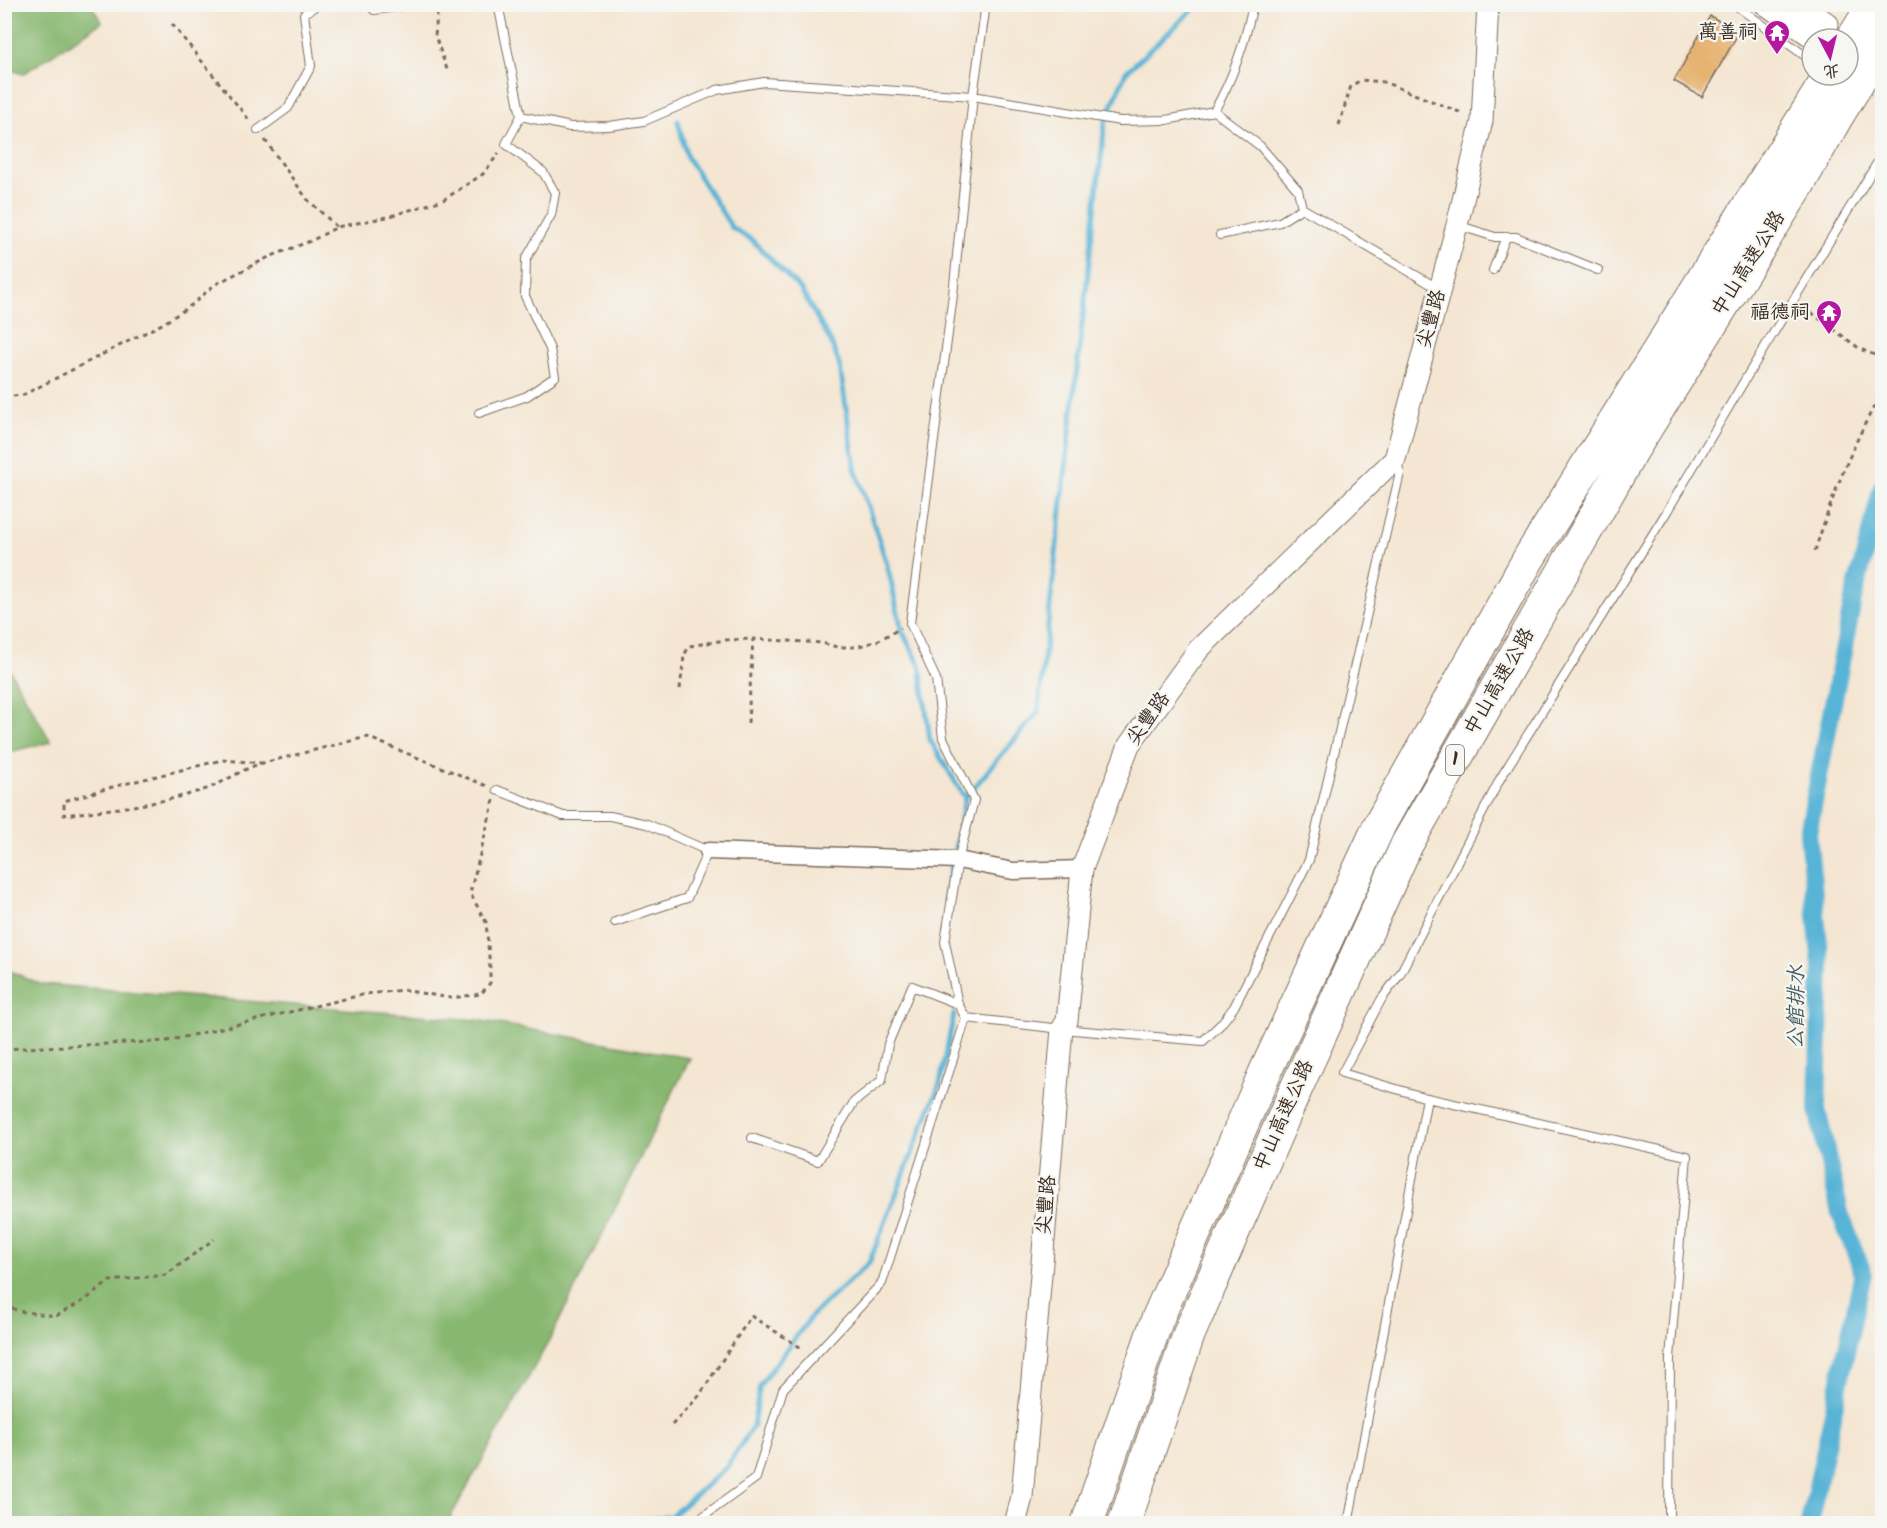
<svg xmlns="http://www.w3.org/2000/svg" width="1887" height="1528" font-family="Kalam,'LXGW WenKai TC',sans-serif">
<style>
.forest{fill:#87b770;stroke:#617047;stroke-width:1.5}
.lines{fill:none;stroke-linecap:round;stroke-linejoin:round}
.stream{stroke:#58b4d6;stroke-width:5}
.canal{stroke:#58b4d6;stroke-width:18}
.building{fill:#e6b270}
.service-casing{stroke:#7c6c5d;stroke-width:10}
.minor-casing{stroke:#7c6c5d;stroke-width:19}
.tertiary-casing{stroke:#7c6c5d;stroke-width:23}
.motorway-casing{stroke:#7c6c5d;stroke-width:34}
.path{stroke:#7c6c5d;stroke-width:3;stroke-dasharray:4.5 4.5;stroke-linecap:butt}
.service{stroke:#fff;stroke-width:8}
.minor{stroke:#fff;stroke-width:16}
.tertiary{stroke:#fff;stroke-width:21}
.motorway{stroke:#fff;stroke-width:32}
.labels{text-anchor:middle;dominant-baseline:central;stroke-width:4.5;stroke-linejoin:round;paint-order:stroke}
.shield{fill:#f6f6f2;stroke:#73675e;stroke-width:1.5}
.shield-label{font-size:18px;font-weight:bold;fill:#3b2a1e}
.poi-label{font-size:20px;fill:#3b2a1e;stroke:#f6f6f2;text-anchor:end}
.street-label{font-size:20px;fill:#3b2a1e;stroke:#f6f6f2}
.water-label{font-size:21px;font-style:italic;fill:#455a5e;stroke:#f6f6f2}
</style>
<rect width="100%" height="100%" fill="#f6f6f2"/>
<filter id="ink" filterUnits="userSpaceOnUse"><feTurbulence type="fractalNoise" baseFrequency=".0167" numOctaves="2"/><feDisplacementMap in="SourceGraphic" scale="12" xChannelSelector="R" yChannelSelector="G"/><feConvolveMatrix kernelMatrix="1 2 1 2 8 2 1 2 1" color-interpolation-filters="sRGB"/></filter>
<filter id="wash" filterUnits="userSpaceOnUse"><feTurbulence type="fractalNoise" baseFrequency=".008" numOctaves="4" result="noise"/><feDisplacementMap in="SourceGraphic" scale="24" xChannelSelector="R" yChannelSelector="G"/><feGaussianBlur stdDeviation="1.35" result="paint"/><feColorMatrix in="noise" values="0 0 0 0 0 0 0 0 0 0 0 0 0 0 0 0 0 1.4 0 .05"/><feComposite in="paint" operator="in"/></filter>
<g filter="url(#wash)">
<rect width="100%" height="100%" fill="#f4e6d2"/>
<!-- forest -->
<path class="forest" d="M5,4L91,5L102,22L23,74L5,68Z
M4,662H5L51,742L5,753Z
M5,969L40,984L477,1020L690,1058L551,1337L447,1523H5Z"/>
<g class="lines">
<!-- stream -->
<path class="stream" d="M678,121L687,157L732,228L752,240L801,290L831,342L840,367L855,468L887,564L902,631L920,665L930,740L965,798
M945,899L965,798L1038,712L1105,123L1126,72L1199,4
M624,1524L671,1516L726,1468L753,1426L760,1385L813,1314L869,1263L940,1083L954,1014"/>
<!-- canal -->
<path class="canal" d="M1809,1524L1863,1273L1840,1213L1817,1109L1821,966L1808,833L1853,600L1882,487"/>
</g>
<g id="blocks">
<!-- building -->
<path class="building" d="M1710,16L1739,32L1702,97L1674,81Z"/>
</g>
</g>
<g filter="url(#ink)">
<use href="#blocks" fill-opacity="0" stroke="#7c6c5d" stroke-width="1.5"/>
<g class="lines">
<defs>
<path id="service" d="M369,4L374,10L418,4
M1734,4L1812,61
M1214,111C1234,77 1245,43 1253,4
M521,116L570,127L609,126L644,121L717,90L764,82L973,96L1120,121L1166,120L1214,111L1260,146L1298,190L1302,208L1439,289
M258,130L288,108L311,66L304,14L318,4
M1457,225L1495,237H1516L1598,270
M1220,235L1280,222L1302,208
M1493,270L1506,237
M479,413L527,396L555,377L550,349L525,296L526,259L551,215L555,193L543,172L506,144L521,116L498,4
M497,790L563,816H610L647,824L708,851L687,898L615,922
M966,1018L1062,1029L1203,1041L1221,1024L1234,1007L1309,860L1400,473L1395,460
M752,1138L818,1161L854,1102L882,1080L888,1044L912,986L958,1004
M693,1524L756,1478L783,1389L882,1283L966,1018L958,1004L945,942L958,860L974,800L943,738L936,679L910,623L953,295L973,96L986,4
M1348,1524L1427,1098
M1669,1524L1670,1358L1687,1156L1427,1098L1342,1073L1381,1000L1400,974L1500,779L1666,513L1749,373L1882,155"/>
<path id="minor" d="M708,851L958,860L1013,871L1082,869"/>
<path id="tertiary" d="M1765,4L1815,39
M1801,4L1828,24
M1015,1524L1022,1497L1062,1029L1067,1021L1082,869L1129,745L1199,649L1395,459L1457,225L1482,121L1488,4"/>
<path id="motorway" d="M1848,46L1874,4
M1087,1524L1157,1320L1266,1070L1380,824L1529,558L1830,75
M1124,1524L1189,1334L1296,1089L1407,844L1632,451L1799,184L1838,115L1882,44"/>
</defs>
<!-- service casing -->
<use href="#service" class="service-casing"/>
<!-- minor casing -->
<use href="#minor" class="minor-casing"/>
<!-- tertiary casing -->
<use href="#tertiary" class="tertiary-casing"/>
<!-- motorway casing -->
<use href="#motorway" class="motorway-casing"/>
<!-- path -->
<path class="path" d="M438,4L435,36L448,72
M172,24L250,121
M1339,125L1351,86L1361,80L1384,82L1464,114
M265,140L307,199L337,227
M1804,307L1860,349L1882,358
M4,397L23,395L164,323L193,304L214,285L269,257L313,240L337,227L387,217L443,200L483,174L499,153
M1815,551C1832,496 1853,443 1882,392
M680,689L684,656L689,646L725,640L753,639L822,643L837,647H856L877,641L901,628
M748,723L753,639
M263,763L222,760L116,786L64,801V815C110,809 156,805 200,791C222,785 240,769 263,763L367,737L487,786
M4,1049L167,1041L366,994L403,990L451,998L481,994L490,983V968L486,922L470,893L494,800
M4,1304L18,1311L56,1316L85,1300L110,1281L166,1275L214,1239
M672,1425L699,1396L751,1316L803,1349"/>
<!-- service -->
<use href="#service" class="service"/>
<!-- minor -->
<use href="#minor" class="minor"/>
<!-- tertiary -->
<use href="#tertiary" class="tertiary"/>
<!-- motorway -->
<use href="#motorway" class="motorway"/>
</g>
</g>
<!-- icons -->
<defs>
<symbol id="temple-pin" viewBox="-11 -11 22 30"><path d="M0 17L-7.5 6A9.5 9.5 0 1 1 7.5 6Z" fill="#b5179e" stroke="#f6f6f2"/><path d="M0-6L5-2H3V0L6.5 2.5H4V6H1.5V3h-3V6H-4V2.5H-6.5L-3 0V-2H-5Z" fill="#fff"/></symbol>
</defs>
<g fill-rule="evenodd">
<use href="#temple-pin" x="1762" y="18" width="30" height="40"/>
<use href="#temple-pin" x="1814" y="298" width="30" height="40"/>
</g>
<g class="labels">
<!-- shield labels -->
<rect class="shield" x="1446" y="745" width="18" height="30" rx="4.5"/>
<g class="shield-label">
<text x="1455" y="760">1</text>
</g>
<!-- poi labels -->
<g class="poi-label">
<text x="1758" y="33">萬善祠</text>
<text x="1810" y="313">福德祠</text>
</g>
<!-- street labels -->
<g class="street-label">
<text transform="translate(1749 264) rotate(-58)">中山高速公路</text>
<text transform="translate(1432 319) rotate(-75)">尖豐路</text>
<text transform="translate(1500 682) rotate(-60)">中山高速公路</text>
<text transform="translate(1149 719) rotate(-55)">尖豐路</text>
<text transform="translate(1284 1116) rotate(-66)">中山高速公路</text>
<text transform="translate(1047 1205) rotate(-85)">尖豐路</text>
</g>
<!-- water labels -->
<g class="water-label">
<text transform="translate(1797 1007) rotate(-89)">公館排水</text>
</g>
</g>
<!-- margin -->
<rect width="1887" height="1528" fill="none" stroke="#f6f6f2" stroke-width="24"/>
<!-- north arrow -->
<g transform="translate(1830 57) rotate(173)"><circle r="28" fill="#f6f6f2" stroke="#aba49d" stroke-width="1.5"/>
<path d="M0-4.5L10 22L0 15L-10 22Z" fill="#b5179e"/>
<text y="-9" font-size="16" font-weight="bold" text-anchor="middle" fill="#3b2a1e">北</text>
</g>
</svg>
